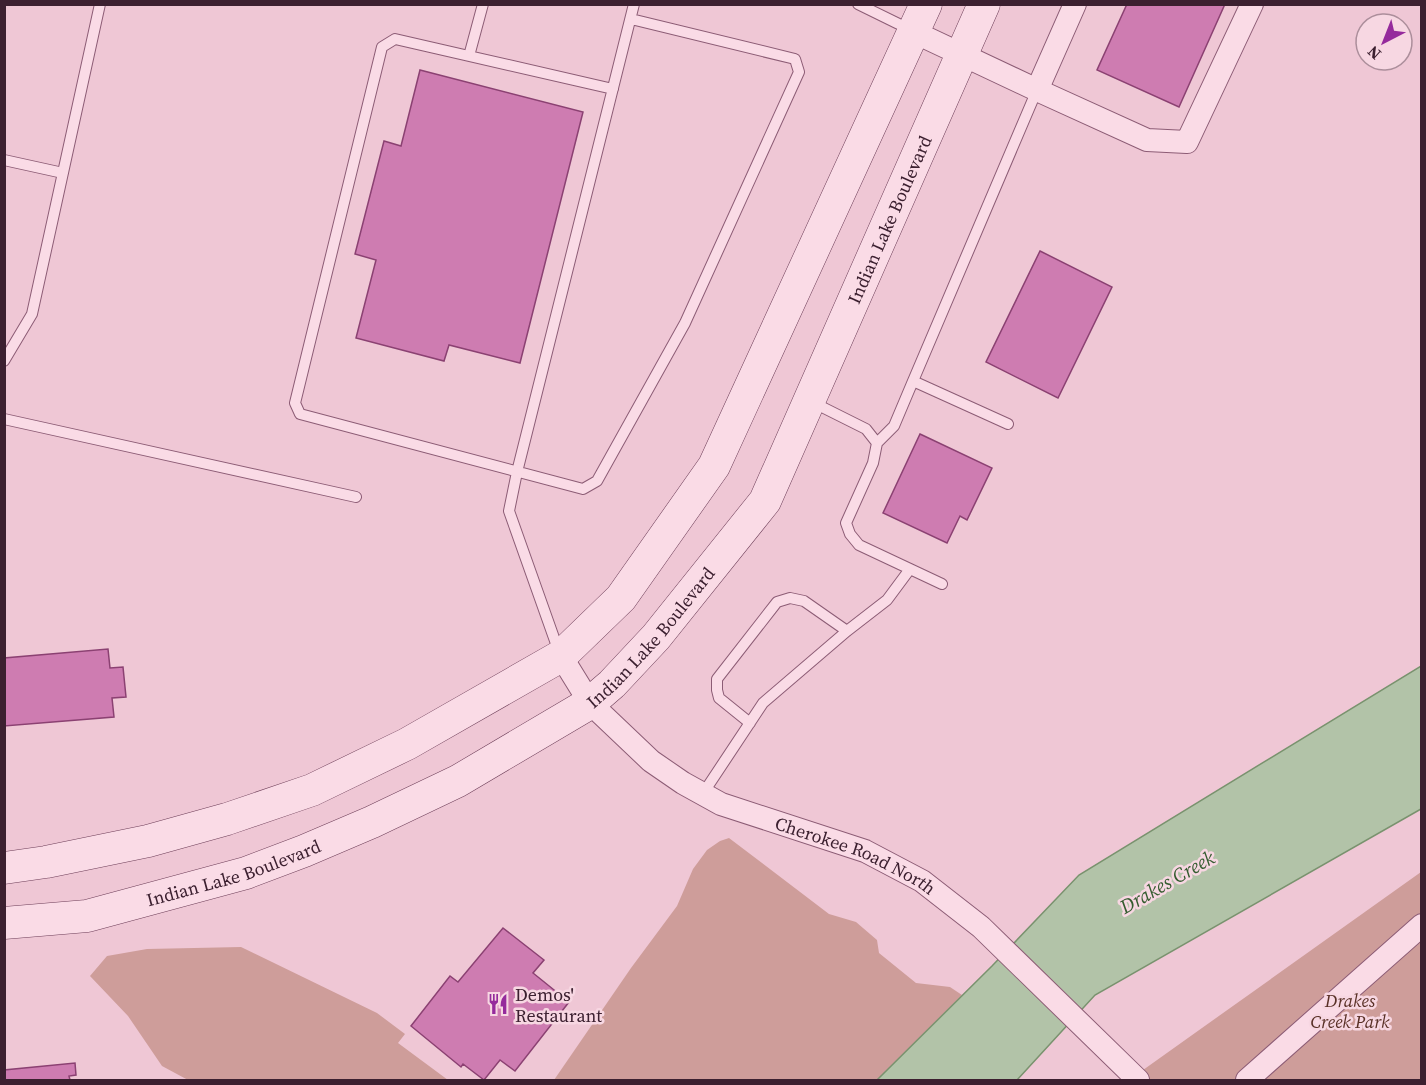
<svg xmlns="http://www.w3.org/2000/svg" width="1426" height="1085" font-family="'Source Serif 4',serif">
<style>
.green{fill:#ce9d9a}
.water{fill:#b2c3a8;stroke:#79926e;stroke-width:1.5}
.building{fill:#ce7cb1;stroke:#8b4172;stroke-width:1.5}
.lines{fill:none;stroke-linecap:round;stroke-linejoin:round}
.lane-casing{stroke:#8c5c75;stroke-width:12}
.street-casing{stroke:#8c5c75;stroke-width:24}
.secondary-casing{stroke:#6e3f59;stroke-width:33}
.lane{stroke:#fadbe6;stroke-width:10}
.street{stroke:#fadbe6;stroke-width:22}
.secondary{stroke:#fadbe6;stroke-width:32}
.labels{text-anchor:middle;dominant-baseline:central;stroke-width:5;stroke-linejoin:round;paint-order:stroke}
.street-label{font-size:18px;fill:#3c2030;stroke:#f7d7e2}
.poi-label{font-size:18px;fill:#3c2030;stroke:#f7d7e2;text-anchor:start}
.park-label{font-size:18px;font-style:italic;fill:#593026;stroke:#f7d7e2}
.water-label{font-size:20px;font-style:italic;fill:#345c2f;stroke:#f7d7e2}
</style>
<rect width="100%" height="100%" fill="#efc7d5"/>
<!-- green -->
<path class="green" d="M729,838L829,914L856,922L877,940L879,953L916,983L950,987L962,995L877,1080H554L631,968L677,906L693,869L707,850L720,841Z
M1421,872V1080H1129Z
M241,947L377,1013L405,1034L398,1043L448,1080H188L162,1066L128,1016L90,976L107,956L147,949Z"/>
<!-- water -->
<path class="water" d="M1421,666V809L1095,995L1017,1080H877L992,966L1079,875Z"/>
<!-- building -->
<path class="building" d="M1127,4H1225L1179,107L1097,70Z
M420,70L583,112L520,363L449,345L444,361L356,338L376,260L355,254L384,141L401,146Z
M1040,251L1112,287L1058,398L986,362Z
M920,434L992,468L967,520L960,516L947,543L883,513Z
M108,649L110,668L123,667L126,697L112,698L114,717L4,726V658Z
M503,928L544,960L533,973L569,1002L515,1071L500,1060L484,1080L463,1064L461,1067L411,1026L450,976L458,982Z
M75,1063L76,1075L69,1076L70,1080H4V1070Z"/>
<g class="lines">
<defs>
<path id="lane" d="M483,4L469,56L613,89
M858,4L911,30
M469,56L395,39L382,47L295,403L300,414L583,489L597,481L685,323L799,72L795,59L631,19
M4,160L63,173
M4,361L32,314L100,4
M812,402L866,429L877,443L873,463L846,523L850,534L859,545L942,584
M4,419L356,497
M1008,424L913,381L1037,90
M877,443L894,426L913,381
M559,652L509,511L517,472L634,4
M750,723L719,698L717,690V679L777,602L790,598L804,601L847,631
M702,795L763,703L847,631L887,600L910,569"/>
<g id="street">
<path d="M914,32L1037,90L1147,140L1187,142L1252,4"/>
<path d="M1037,90L1075,4"/>
<path id="s1" d="M561,656L590,703L651,761L683,783L721,804L865,851L922,881L981,927L1138,1080"/>
<path d="M1247,1080L1422,925"/>
</g>
<g id="secondary">
<path d="M4,868L46,862L148,841L227,819L312,790L407,744L561,656L621,598L714,466L926,4"/>
<path id="s2" d="M4,923L87,916L246,873L304,851L372,822L458,781L590,703L612,684L656,637L765,501L984,4"/>
</g>
</defs>
<!-- lane casing -->
<use href="#lane" class="lane-casing"/>
<!-- street casing -->
<use href="#street" class="street-casing"/>
<!-- secondary casing -->
<use href="#secondary" class="secondary-casing"/>
<!-- lane -->
<use href="#lane" class="lane"/>
<!-- street -->
<use href="#street" class="street"/>
<!-- secondary -->
<use href="#secondary" class="secondary"/>
</g>
<!-- icons -->
<defs>
<symbol id="restaurant-bare" viewBox="-9 -9 18 18"><path d="M-5-6h1v4h1v-4h1v4h1v-4h1v5L-1.5 .5V6h-2V.5L-5-1ZM5-6V6H3V1.5H1.5Q1.5-4 5-6Z" fill="#952a9c" stroke="#f7d7e2" stroke-width="2.5" paint-order="stroke"/></symbol>
</defs>
<g fill-rule="evenodd">
<use href="#restaurant-bare" x="483" y="989" width="30" height="30"/>
</g>
<g class="labels">
<!-- street labels -->
<g class="street-label">
<text stroke="none"><textPath href="#s2" startOffset="1208">Indian Lake Boulevard</textPath></text>
<text stroke="none"><textPath href="#s2" startOffset="722">Indian Lake Boulevard</textPath></text>
<text stroke="none"><textPath href="#s1" startOffset="366">Cherokee Road North</textPath></text>
<text stroke="none"><textPath href="#s2" startOffset="236">Indian Lake Boulevard</textPath></text>
</g>
<!-- poi labels -->
<g class="poi-label">
<text x="515" y="994">Demos'<tspan x="515" dy="21">Restaurant</tspan></text>
</g>
<!-- park labels -->
<g class="park-label">
<text x="1350" y="1000">Drakes<tspan x="1350" dy="21">Creek Park</tspan></text>
</g>
<!-- water labels -->
<g class="water-label">
<text transform="translate(1167 882) rotate(-30)">Drakes Creek</text>
</g>
</g>
<!-- border -->
<rect width="1426" height="1085" fill="none" stroke="#3c2030" stroke-width="12"/>
<!-- north arrow -->
<g transform="translate(1384 42) rotate(222)"><circle r="28" fill="#f7d7e2" stroke="#ac8e9b" stroke-width="1.5"/>
<path d="M0-4.5L10 22L0 15L-10 22Z" fill="#952a9c"/>
<text y="-9" font-size="16" font-weight="bold" text-anchor="middle" fill="#3c2030">N</text>
</g>
</svg>
